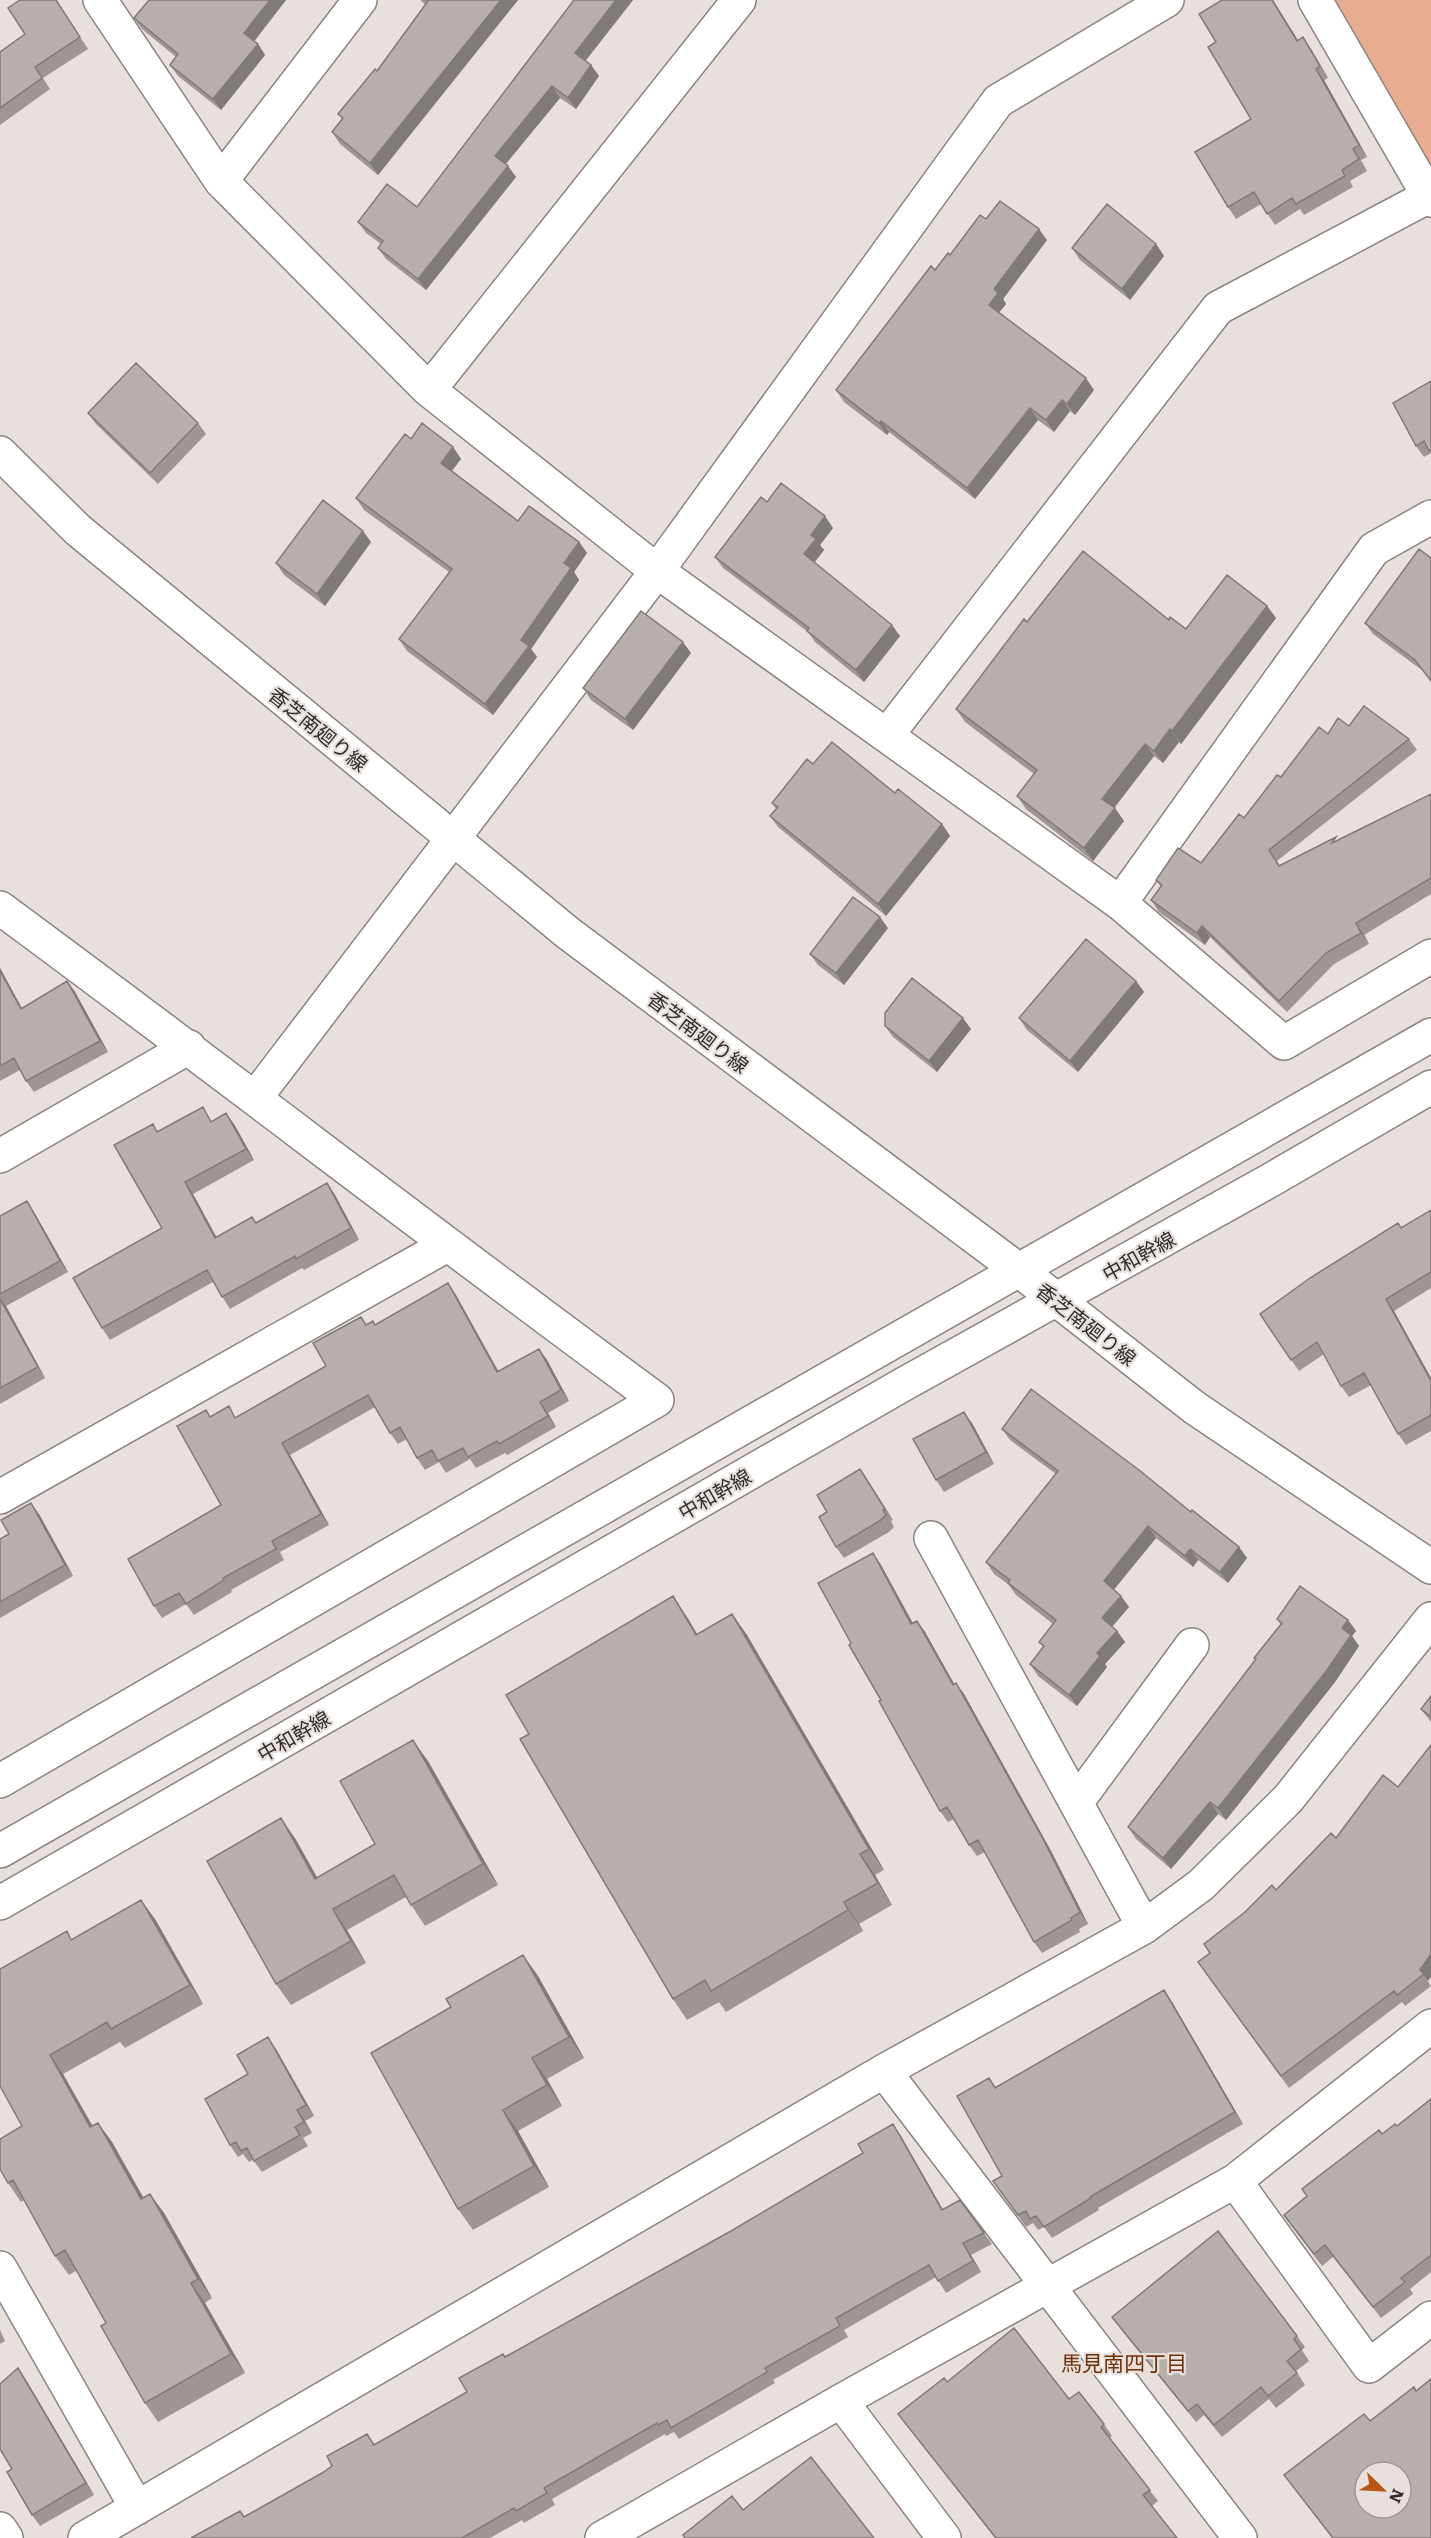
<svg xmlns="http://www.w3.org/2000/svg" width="1431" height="2538" font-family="Literata,'Noto Sans JP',serif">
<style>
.green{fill:#e8ad90}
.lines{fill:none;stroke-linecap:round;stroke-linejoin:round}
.street-casing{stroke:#8b8480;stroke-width:36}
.secondary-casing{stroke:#8b8480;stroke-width:36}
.street{stroke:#fff;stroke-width:33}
.secondary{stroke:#fff;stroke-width:33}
.wall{fill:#9d9694}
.shaded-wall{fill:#807a78}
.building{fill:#b7afac;stroke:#807a78;stroke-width:1.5;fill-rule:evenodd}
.labels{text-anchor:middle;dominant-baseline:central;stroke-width:4.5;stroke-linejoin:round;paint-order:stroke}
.street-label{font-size:20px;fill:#2f2c2b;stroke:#e8e0dc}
.neighbourhood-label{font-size:21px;fill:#6f310a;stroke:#e8e0dc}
</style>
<rect width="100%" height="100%" fill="#e8e0dc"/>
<!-- green -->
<path class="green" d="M1335,0H1431V165Z"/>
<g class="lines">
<defs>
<path id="street" d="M100,0L221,181L429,390L657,571L1120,903L1284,1043L1431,956
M1315,0L1431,200
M221,181L360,0
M429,390L739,0
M887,735L1218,308L1429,196
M1120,903L1374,549L1431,517
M0,908C220,1070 436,1238 657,1400L0,1781
M255,1098L657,571L998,101L1167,0
M0,1156L189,1047
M0,1497L447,1245
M931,1538L1144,1927
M1076,1803L1192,1645
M884,2071L1240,2538
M1235,2181L1369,2366L1431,2318
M0,2268L137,2508
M841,2401L944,2538
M0,2529L6,2538
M85,2538L884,2071L1144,1927L1201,1885L1288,1799L1431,1619
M602,2538L841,2401L1235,2181L1431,2026"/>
<path id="secondary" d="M0,453L78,530L568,933L1020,1271L1195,1408L1431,1567
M0,1851L1431,1035
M0,1903L904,1384L1269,1181L1431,1087"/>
</defs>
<!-- street casing -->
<use href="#street" class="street-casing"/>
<!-- secondary casing -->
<use href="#secondary" class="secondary-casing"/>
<!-- street -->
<use href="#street" class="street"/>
<!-- secondary -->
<use href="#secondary" class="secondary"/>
</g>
<!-- wall -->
<path class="wall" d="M20,0H56L88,49L43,78L50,89L0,125V52L25,34Z
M286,0L254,41L258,44L265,55L221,110L178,76L170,65L176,57L142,29L134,18Z
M420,0H518L378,175L340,144L332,132L342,119L338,114L377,71L426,5Z
M574,0H633L585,61L591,65L599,76L576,109L560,98L506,164L516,177L426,290L386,259L378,248L381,244L366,233L358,222L417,207Z
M1222,0H1273L1298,40L1311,49L1328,78L1324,80L1367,157L1361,160L1367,171L1350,181L1353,187L1304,215L1300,209L1275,225L1261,204L1236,219L1228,207L1251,119L1216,42Z
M986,219L1047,240L1003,299L1006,304L999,313L1094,390L1075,415L1070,411L1054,432L1038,420L975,499L889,432L887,435L844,402L836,390L935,270Z
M1156,244L1164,256L1130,300L1080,260L1072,248Z
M1431,381V453L1424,457L1416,446Z
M88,413L198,423L206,434L158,484L96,424Z
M411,439L453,447L461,459L452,471L518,521L579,542L587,553L574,572L579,580L531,649L537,657L493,715L407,651L399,639L449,572L364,510L356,498Z
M767,502L833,528L820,545L824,550L815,562L900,636L864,682L815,642L808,632L723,568L715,557Z
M371,542L325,606L284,575L276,563Z
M1431,558L1423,671L1373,634L1365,623Z
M1267,606L1276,618L1181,744L1179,742L1163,763L1154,756L1114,808L1124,821L1093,861L1026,809L1017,796L1034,774L965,722L956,709L1027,622L1169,620L1186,629Z
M691,653L633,730L591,700L583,688Z
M1349,726L1409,739L1417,750L1277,861L1279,865L1338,840L1431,794V894L1364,935L1369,944L1334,964L1287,1012L1210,937L1205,945L1159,912L1151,900L1161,887L1156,880L1201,863L1281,777L1328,734Z
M813,764L895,793L942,824L950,836L886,916L778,827L770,816L776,809L772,803Z
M888,928L844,985L818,965L810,954Z
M0,968L22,1008L67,981L75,992L108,1052L34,1092L26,1081L20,1070L0,1081Z
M1136,981L1144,992L1078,1072L1027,1030L1019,1018Z
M885,1026L971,1029L937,1072L893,1037Z
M212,1121L234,1124L254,1160L193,1194L216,1237L256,1222L327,1183L335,1195L359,1240L304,1270L302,1268L230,1309L213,1282L110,1340L102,1328L162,1228L153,1124L158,1132Z
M27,1201L34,1212L68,1272L6,1306L45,1378L0,1404V1216Z
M1431,1210V1288L1394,1311L1431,1378V1431L1406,1445L1398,1434L1371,1385L1349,1397L1341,1386L1324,1354L1299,1371L1260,1314Z
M448,1283L456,1295L499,1372L539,1349L547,1360L569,1401L548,1413L556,1427L507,1455L505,1453L476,1468L470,1459L446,1473L439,1462L425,1470L417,1458L407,1439L398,1444L390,1433L375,1407L290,1455L329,1525L280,1552L284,1560L231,1590L232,1592L194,1615L186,1604L162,1618L154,1606L221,1505L236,1417L326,1366L367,1325L376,1324Z
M972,1423L994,1464L944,1492L936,1480Z
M1002,1429L1191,1512L1239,1547L1247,1558L1228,1583L1198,1560L1193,1567L1156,1538L1114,1589L1121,1596L1129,1607L1112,1627L1117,1631L1125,1642L1105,1664L1107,1667L1077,1706L1038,1676L1030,1664L1043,1647L1039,1642L1053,1624L1016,1595L1008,1584L994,1574L986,1562L1056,1474L1010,1440Z
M868,1481L893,1520L891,1521L894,1527L889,1532L844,1558L836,1547L827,1512Z
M39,1514L73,1576L0,1618V1539Z
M873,1553L881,1565L913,1623L917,1621L925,1632L954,1684L956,1683L964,1694L1051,1851L1088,1924L1079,1929L1080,1932L1042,1953L1034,1942L985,1852L977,1856L969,1845L954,1819L948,1822L940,1811L851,1643Z
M732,1614L747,1635L884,1870L875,1875L892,1905L859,1924L863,1931L726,2012L719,2002L687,2020L673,1999L529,1734L687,1617L697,1634Z
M1277,1619L1348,1620L1356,1631L1352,1636L1359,1646L1335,1682L1226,1820L1218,1814L1171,1869L1136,1839L1128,1827L1255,1660L1254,1658L1281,1625Z
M1431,1696V1722L1421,1709Z
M428,1761L498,1885L425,1926L406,1897L347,1930L366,1963L291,2005L276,1984L281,1818L296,1840L317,1878L375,1844Z
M1331,1833L1431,1986L1405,2006L1402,2002L1289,2088L1198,1962L1210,1953L1276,1890Z
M155,1919L203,2004L125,2048L120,2042L63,2074L92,2126L98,2123L112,2142L143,2198L150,2194L164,2213L212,2298L205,2303L245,2373L158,2422L145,2403L106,2323L77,2270L69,2275L55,2256L24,2200L21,2202L8,2183L72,1939Z
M523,1955L538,1976L584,2058L547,2079L562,2106L518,2131L549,2187L473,2230L458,2209L451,2007Z
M1172,2002L1243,2124L1098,2208L1099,2210L1052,2238L1044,2227L1038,2230L1033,2223L1026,2227L993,2181L1002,2176L989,2078L996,2087Z
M276,2049L314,2116L305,2121L312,2133L303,2138L308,2146L262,2172L253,2160L249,2162L243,2154L238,2157L230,2145L248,2074Z
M1431,2099V2272L1410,2289L1413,2294L1381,2318L1333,2257L1322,2266L1284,2215L1307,2196L1302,2189L1382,2134L1397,2126Z
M893,2124L901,2136L943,2210L984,2233L992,2244L971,2255L981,2272L946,2293L936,2277L844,2330L848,2337L773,2380L775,2383L679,2439L674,2432L666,2436L665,2434L552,2499L555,2505L524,2523L522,2520L490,2538H192L240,2511L245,2517L467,2392L506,2357L731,2231L863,2153Z
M1112,2317L1297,2336L1305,2347L1302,2350L1309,2361L1296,2371L1305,2385L1276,2408L1269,2399L1222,2437L1204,2415L1196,2422L1120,2328Z
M0,2330L5,2341L0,2344Z
M26,2380L94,2495L40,2526L32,2515L12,2469Z
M947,2382L1069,2399L1104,2424L1112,2436L1109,2438L1158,2501L1152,2506L1177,2538H995L898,2414Z
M1416,2391L1431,2538H1332L1284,2475L1370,2421Z"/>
<!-- shaded-wall -->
<path class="shaded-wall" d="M270,0H286L252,44L244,33Z
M501,0H518L378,175L370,163Z
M616,0H633L583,64L575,53Z
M1272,0H1273L1305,52L1297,41Z
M1303,37L1311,49L1328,78L1320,66Z
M258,44L265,55L221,110L213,99Z
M591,65L599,76L576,109L568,98Z
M1316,69L1324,80L1367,157L1359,145Z
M552,86L560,98L503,167L495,156Z
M508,166L516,177L426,290L418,279Z
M1039,229L1047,240L1003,299L1006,304L996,316L989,305L994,289Z
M1156,244L1164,256L1130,300L1122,289Z
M1086,378L1094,390L1075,415L1067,404Z
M1062,400L1070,411L1054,432L1046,420Z
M1030,408L1038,420L975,499L967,488Z
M881,421L889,432L887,435L879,423Z
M453,447L461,459L449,474L441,463Z
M825,516L833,528L820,545L824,550L812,565L804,554L811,535Z
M363,531L371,542L325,606L317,594Z
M579,542L587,553L574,572L579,580L531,649L537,657L493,715L485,704L564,563Z
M1267,606L1276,618L1181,744L1172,731Z
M892,625L900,636L864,682L856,670Z
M683,642L691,653L633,730L625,719Z
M1170,729L1179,742L1163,763L1154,751Z
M1145,744L1154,756L1111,812L1102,799Z
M1115,808L1124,821L1093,861L1084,848Z
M942,824L950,836L886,916L878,904Z
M880,917L888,928L844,985L836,973Z
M1356,923L1364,935L1369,944L1361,933Z
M1202,926L1210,937L1205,945L1197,933Z
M0,968L28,1020L21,1009L0,971Z
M67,981L75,992L108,1052L100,1041Z
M1136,981L1144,992L1078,1072L1070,1061Z
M963,1018L971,1029L937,1072L929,1061Z
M226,1113L234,1124L254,1160L246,1149Z
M185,1182L193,1194L223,1249L215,1238Z
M327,1183L335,1195L359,1240L351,1228Z
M27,1201L34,1212L68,1272L60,1261Z
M448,1283L456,1295L505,1384L497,1372Z
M0,1298L6,1306L45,1378L38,1367Z
M1386,1299L1394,1311L1431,1378V1381Z
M539,1349L547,1360L569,1401L561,1390Z
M540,1402L548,1413L556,1427L548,1416Z
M964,1412L972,1423L994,1464L986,1452Z
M282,1443L290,1455L329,1525L321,1514Z
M860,1469L868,1481L893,1520L885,1509Z
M31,1503L39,1514L73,1576L65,1565Z
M1148,1526L1156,1538L1112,1592L1104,1581Z
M1239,1547L1247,1558L1228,1583L1220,1572Z
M1190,1549L1198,1560L1193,1567L1185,1556Z
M873,1553L881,1565L919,1635L911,1624Z
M673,1596L687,1617L710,1656L696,1635Z
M1121,1596L1129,1607L1110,1629L1102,1618Z
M732,1614L747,1635L884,1870L869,1849Z
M1348,1620L1356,1631L1352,1636L1359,1646L1335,1682L1226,1820L1218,1808Z
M917,1621L925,1632L961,1696L953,1685Z
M1117,1631L1125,1642L1105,1664L1107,1667L1077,1706L1069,1695L1097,1653Z
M956,1683L964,1694L1051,1851L1088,1924L1080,1912Z
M413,1740L428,1761L498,1885L483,1864Z
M1210,1802L1218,1814L1171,1869L1163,1858Z
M281,1818L296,1840L330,1900L315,1879Z
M860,1854L875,1875L892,1905L878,1883Z
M141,1900L155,1919L203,2004L190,1985Z
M844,1902L859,1924L863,1931L848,1910Z
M333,1909L347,1930L366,1963L351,1941Z
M1431,1954V1977L1428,1981L1420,1970Z
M523,1955L538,1976L584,2058L569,2037Z
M1164,1990L1172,2002L1243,2124L1235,2112Z
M268,2037L276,2049L314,2116L306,2105Z
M50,2055L63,2074L104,2146L90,2127Z
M532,2058L547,2079L562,2106L547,2085Z
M297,2110L305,2121L312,2133L304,2122Z
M503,2110L518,2131L549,2187L534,2166Z
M98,2123L112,2142L155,2218L141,2199Z
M893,2124L901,2136L950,2222L942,2210Z
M150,2194L164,2213L212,2298L198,2279Z
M963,2243L971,2255L981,2272L973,2261Z
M191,2283L205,2303L245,2373L231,2354Z
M18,2368L26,2380L94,2495L86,2483Z"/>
<!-- building -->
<path class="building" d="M20,0H56L80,37L35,67L42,78L0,108V52L25,34L8,8Z
M149,0H270L244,33L258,44L213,99L170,65L178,54L134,18Z
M426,0H501L370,163L332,132L343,118L338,114L375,69L377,71L428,1Z
M574,0H616L575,53L591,65L568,98L552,86L495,156L508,166L418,279L378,248L383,241L358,222L387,184L417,207Z
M1222,0H1272L1297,41L1303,37L1320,66L1316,69L1359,145L1353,149L1359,159L1342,170L1345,176L1296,204L1292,198L1267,214L1254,192L1228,207L1195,152L1251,119L1208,47L1216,42L1199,14Z
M1000,201L1039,229L994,289L998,293L989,305L1086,378L1067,404L1062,400L1046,420L1030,408L967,488L881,421L879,423L836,390L931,266L935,270L948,253L950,255L980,215L986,219Z
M1107,204L1156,244L1122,289L1072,248Z
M136,363L198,423L150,473L88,413Z
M1431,381V450L1429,451L1424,441L1416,446L1393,403Z
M422,423L453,447L441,463L518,521L529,506L579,542L564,563L571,568L521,640L529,646L485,704L399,639L452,569L356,498L405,434L411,439Z
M781,483L825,516L811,535L816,539L804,554L892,625L856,670L807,631L809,628L715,557L761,497L767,502Z
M323,500L363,531L317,594L276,563Z
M1419,549L1431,558V681L1415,660L1365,623Z
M1083,551L1169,620L1170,617L1186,629L1227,575L1267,606L1172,731L1170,729L1154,751L1145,744L1102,799L1115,808L1084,848L1017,796L1037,770L956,709L1024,619L1027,622Z
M641,611L683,642L625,719L583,688Z
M1364,706L1409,739L1269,850L1279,866L1336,837L1332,843L1431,794V878L1356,923L1361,933L1326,953L1279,1001L1202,926L1197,933L1151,900L1162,885L1156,880L1178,848L1201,863L1239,814L1244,818L1277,775L1281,777L1319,727L1328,734L1338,718L1349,726Z
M832,742L895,793L898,789L942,824L878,904L770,816L778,807L772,803L807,759L813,764Z
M853,897L880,917L836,973L810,954Z
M1086,939L1136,981L1070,1061L1019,1018Z
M0,971L21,1009L67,981L100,1041L26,1081L14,1058L0,1066Z
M912,978L963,1018L929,1061L885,1026V1013Z
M203,1107L211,1122L226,1113L246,1149L185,1182L215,1238L252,1217L256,1223L327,1183L351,1228L296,1259L295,1256L222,1297L207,1270L102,1328L73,1278L162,1228L114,1145L153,1124L157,1132Z
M27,1201L60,1261L0,1294V1216Z
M1431,1210V1272L1386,1299L1431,1381V1415L1398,1434L1364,1373L1341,1386L1317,1342L1291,1360L1260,1314L1310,1278L1398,1223L1401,1228Z
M448,1283L497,1372L539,1349L561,1390L540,1402L548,1416L499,1444L497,1441L468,1457L463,1448L438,1461L432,1450L417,1458L400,1427L390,1433L368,1395L282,1443L321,1514L272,1541L276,1549L223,1578L224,1580L186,1604L179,1593L154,1606L128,1559L221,1505L177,1426L206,1410L210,1417L229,1406L235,1418L326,1366L313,1343L361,1317L366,1325L373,1321L375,1325Z
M0,1299L38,1367L0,1388Z
M1031,1389L1139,1470L1191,1512L1192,1510L1239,1547L1220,1572L1190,1549L1185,1556L1148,1526L1104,1581L1121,1596L1102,1618L1117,1631L1097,1653L1100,1656L1069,1695L1030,1664L1044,1646L1039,1642L1056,1620L1008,1583L1010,1580L986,1562L1058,1471L1002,1429Z
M964,1412L986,1452L936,1480L913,1439Z
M860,1469L885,1509L883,1510L886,1515L881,1520L836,1547L819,1517L827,1512L817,1495Z
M31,1503L65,1565L0,1602V1539L9,1534L1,1520Z
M873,1553L911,1624L917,1621L953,1685L956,1683L1043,1839L1080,1912L1071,1918L1072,1920L1034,1942L978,1840L969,1845L947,1807L940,1811L879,1701L881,1700L849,1645L851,1643L818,1583Z
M1300,1586L1348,1620L1342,1628L1351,1635L1327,1670L1218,1808L1210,1802L1163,1858L1128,1827L1256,1659L1254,1658L1282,1623L1277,1619Z
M673,1596L696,1635L732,1614L869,1849L860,1854L878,1883L844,1902L848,1910L711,1991L705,1980L673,1999L520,1739L529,1734L506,1695Z
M1431,1696V1717L1421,1709Z
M413,1740L483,1864L411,1905L394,1875L333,1909L351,1941L276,1984L207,1861L281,1818L315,1879L375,1844L340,1781Z
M1431,1745V1954L1420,1970L1424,1974L1397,1995L1394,1991L1281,2076L1198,1962L1210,1953L1204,1944L1245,1912L1272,1885L1276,1890L1331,1833L1336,1838L1383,1775L1398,1787Z
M141,1900L190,1985L111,2029L107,2022L50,2055L90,2127L98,2123L141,2199L150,2194L198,2279L191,2283L231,2354L145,2403L101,2326L106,2323L65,2250L55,2256L13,2180L8,2183L0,2169V2139L22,2126L0,2086V1969L67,1931L71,1940Z
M523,1955L569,2037L532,2058L547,2085L503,2110L534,2166L458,2209L371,2053L451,2007L446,1999Z
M1164,1990L1235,2112L1090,2197L1091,2198L1044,2227L1036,2216L1030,2219L1026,2211L1018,2215L993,2181L1002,2176L957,2096L989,2078L995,2088Z
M268,2037L306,2105L297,2110L304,2122L295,2127L300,2135L254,2161L247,2148L241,2151L236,2142L230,2145L205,2099L248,2074L237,2055Z
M1431,2099V2255L1401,2278L1405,2282L1373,2307L1325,2245L1314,2254L1284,2215L1307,2196L1302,2189L1379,2130L1382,2134L1395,2124L1397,2126Z
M893,2124L942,2210L960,2200L984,2233L963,2243L973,2261L938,2281L929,2265L836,2318L840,2326L765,2368L767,2372L671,2428L667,2420L658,2425L657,2423L544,2488L547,2493L516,2511L514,2508L462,2538H191L240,2511L244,2517L322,2473L332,2466L327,2456L367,2434L374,2445L467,2392L459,2378L503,2354L505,2357L731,2231L863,2153L858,2144Z
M1218,2231L1297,2336L1294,2339L1301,2349L1287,2361L1297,2373L1268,2396L1261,2387L1214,2425L1197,2404L1188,2411L1112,2317Z
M1014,2328L1069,2399L1079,2392L1104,2424L1101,2427L1150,2490L1143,2495L1177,2538H996L898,2414L944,2378L947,2382Z
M18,2368L86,2483L32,2515L7,2472L12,2469L0,2449V2384Z
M1431,2379V2538H1333L1284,2475L1364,2414L1370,2421L1414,2387L1416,2391ZM1365,2472H1401V2508H1365Z
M811,2457L874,2538H685L683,2535L732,2496L743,2510Z"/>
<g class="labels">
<!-- street labels -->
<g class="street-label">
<text transform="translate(319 728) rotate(39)">香芝南廻り線</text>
<text transform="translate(699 1031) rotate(37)">香芝南廻り線</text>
<text transform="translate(1138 1255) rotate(-29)">中和幹線</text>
<text transform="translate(1087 1323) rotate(38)">香芝南廻り線</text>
<text transform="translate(714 1493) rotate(-30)">中和幹線</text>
<text transform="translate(293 1735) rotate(-30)">中和幹線</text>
</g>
<!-- neighbourhood labels -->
<g class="neighbourhood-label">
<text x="1124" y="2361">馬見南四丁目</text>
</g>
</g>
<!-- north arrow -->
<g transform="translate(1383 2490) rotate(114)"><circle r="28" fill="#e8e0dc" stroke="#9e9895" stroke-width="1.5"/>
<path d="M0-4.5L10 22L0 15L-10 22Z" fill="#b75617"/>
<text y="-9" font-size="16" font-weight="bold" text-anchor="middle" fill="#2f2c2b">N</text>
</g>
</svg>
